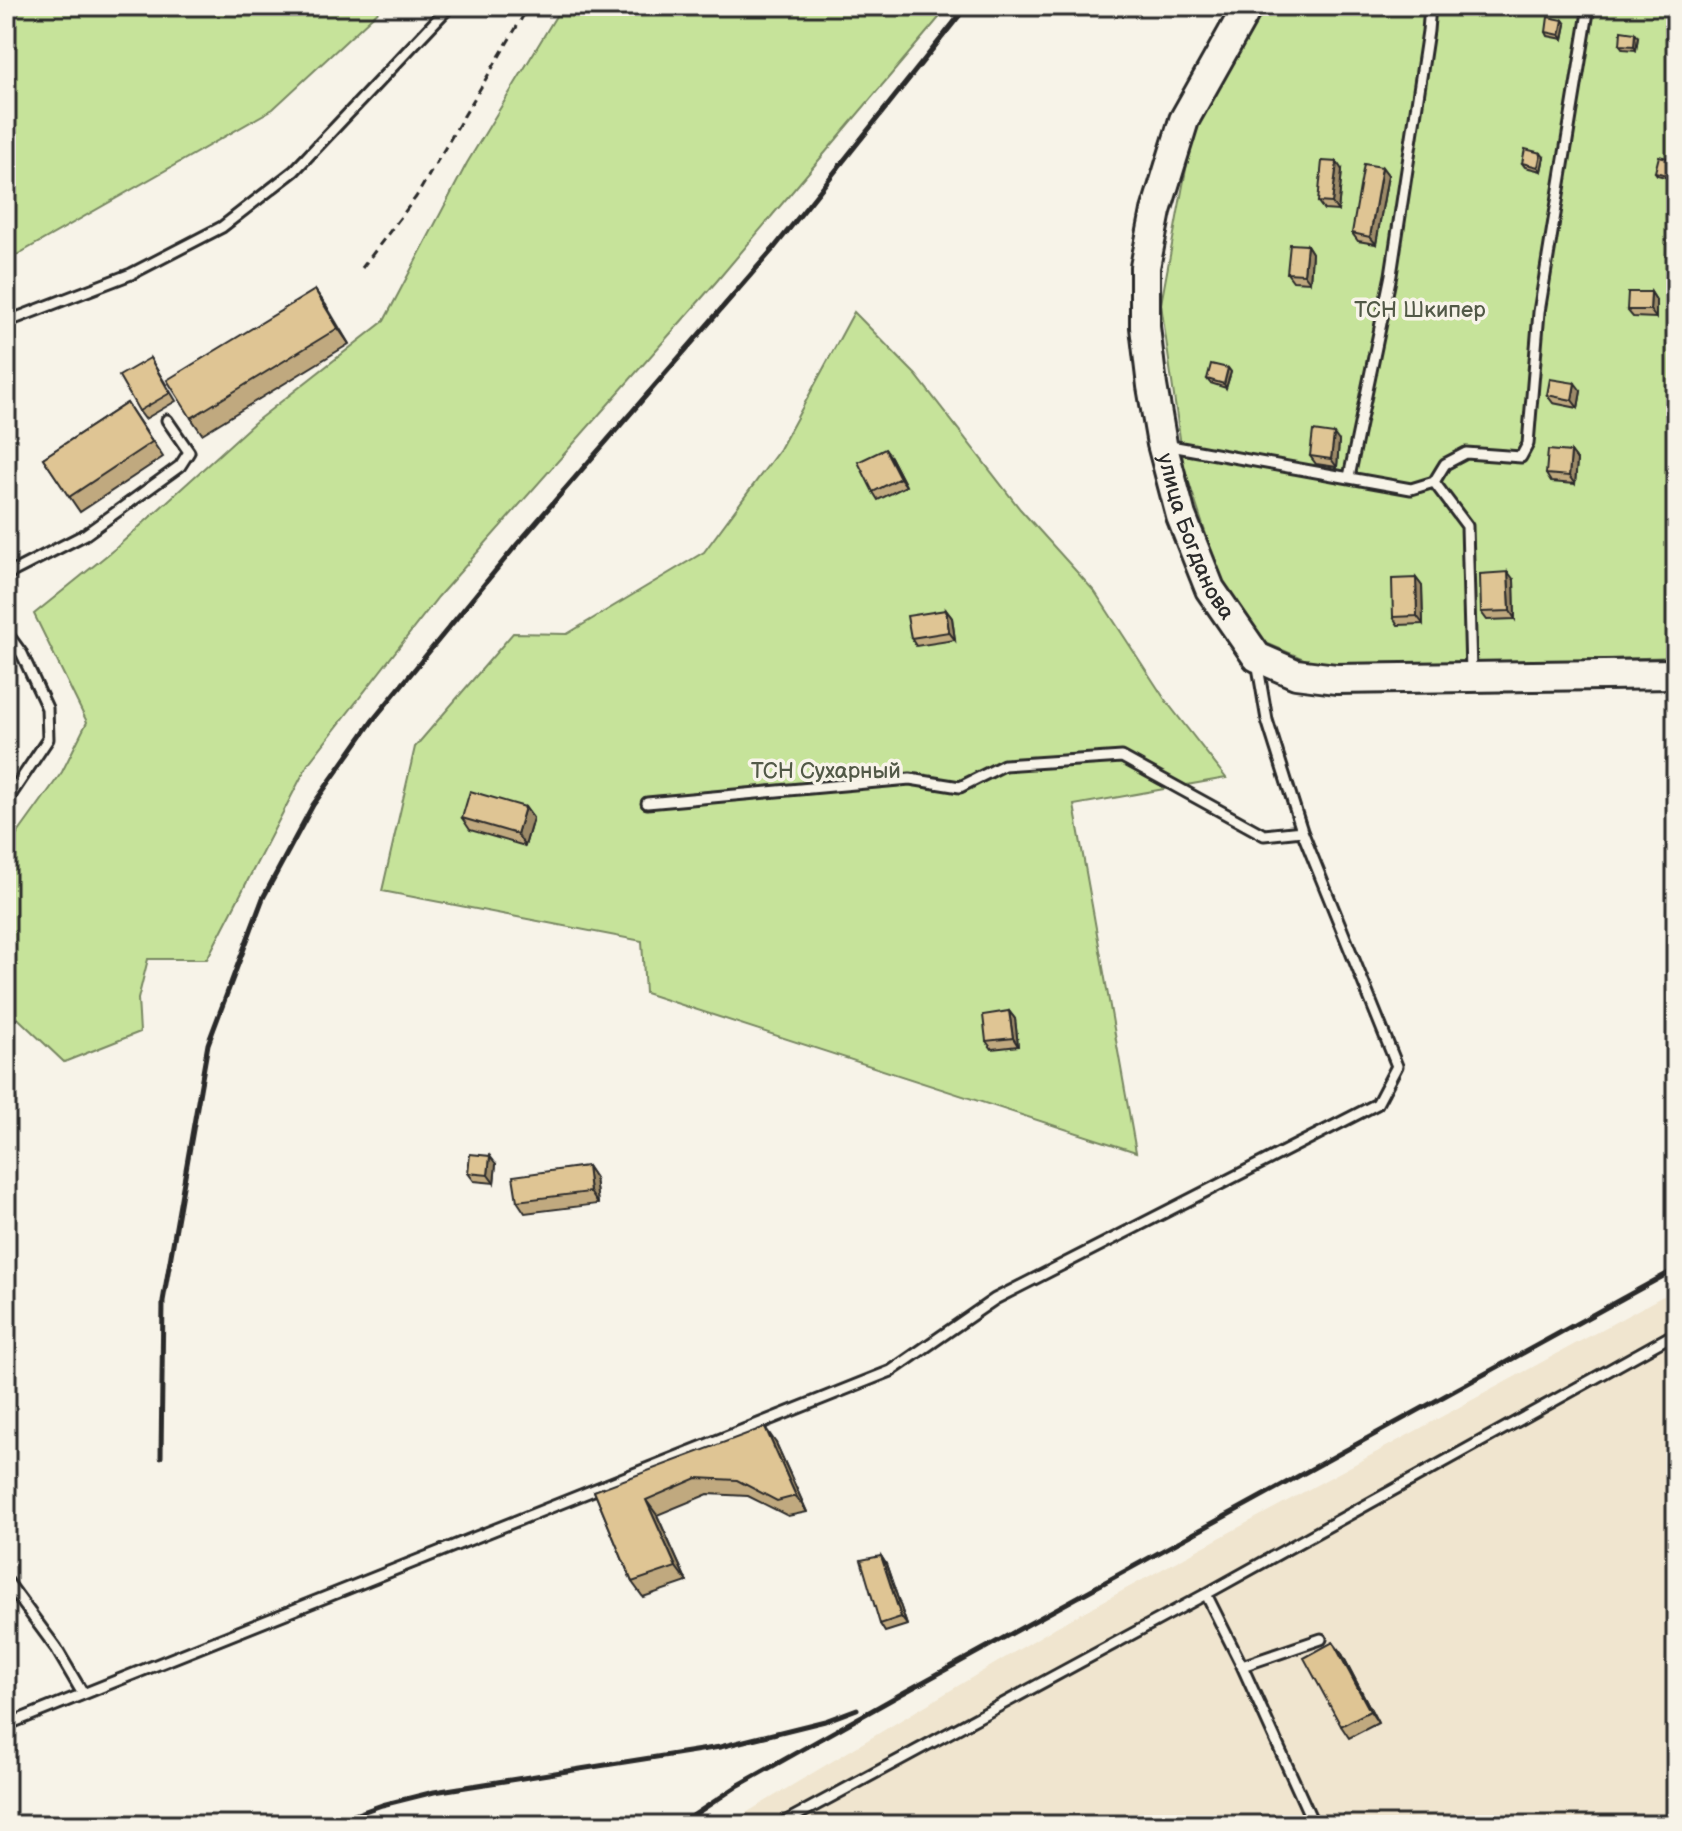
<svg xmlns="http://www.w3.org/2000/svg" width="1682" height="1831" font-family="'Balsamiq Sans',sans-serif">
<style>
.built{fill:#f0e5cf}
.green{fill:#c6e39a;stroke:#788762;stroke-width:2}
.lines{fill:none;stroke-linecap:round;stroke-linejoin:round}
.service-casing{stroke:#2b2b2b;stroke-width:15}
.primary-casing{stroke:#2b2b2b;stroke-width:34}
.path{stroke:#2b2b2b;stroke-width:3;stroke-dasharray:8 6;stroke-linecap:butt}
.service{stroke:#f7f3e8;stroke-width:9}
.primary{stroke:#f7f3e8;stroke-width:28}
.rail{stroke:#2b2b2b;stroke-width:5}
.wall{fill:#c0a97f;stroke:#2b2b2b;stroke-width:2}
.shaded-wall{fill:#9c8a68;stroke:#2b2b2b;stroke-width:2}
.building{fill:#dfc594;stroke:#2b2b2b;stroke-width:2}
.labels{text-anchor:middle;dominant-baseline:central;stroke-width:7;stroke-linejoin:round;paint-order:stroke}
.park-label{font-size:22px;fill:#525947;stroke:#f7f3e8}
.street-label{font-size:22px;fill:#2b2b2b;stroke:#f7f3e8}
</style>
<rect width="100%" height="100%" fill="#f7f3e8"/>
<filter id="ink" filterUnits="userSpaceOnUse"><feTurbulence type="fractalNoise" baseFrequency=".0125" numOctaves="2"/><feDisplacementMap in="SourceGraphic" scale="16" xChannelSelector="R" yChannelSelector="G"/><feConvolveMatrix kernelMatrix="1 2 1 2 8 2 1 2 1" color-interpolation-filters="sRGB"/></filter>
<g filter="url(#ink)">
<!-- built -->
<path class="built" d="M1676,1289V1825H726L1056,1627Z"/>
<!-- green -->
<path class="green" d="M6,6H384L273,109L6,261Z
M562,6H949L716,282L438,597L308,764L207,959H148L138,999L140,1032L64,1062L6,1007V850L62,772L87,722L34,614L117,547L255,422L384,321L467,163Z
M1264,6H1676V657L1325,668L1259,640L1223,587L1184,467L1161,304L1194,126Z
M854,312L916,375L1020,509L1095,592L1166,701L1226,778L1074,805L1136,1152L645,993L642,941L382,891L415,747L513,633L567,634L704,552L780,449Z"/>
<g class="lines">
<defs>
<path id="service" d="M6,322L131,274L222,227L294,171L450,6
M1165,445L1411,489L1434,482L1445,464L1466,453L1521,457L1528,444L1539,312L1589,6
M1349,477L1391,275L1428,31L1430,6
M1434,482L1467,526L1471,672
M6,575L86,534L180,466L189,452L167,420
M6,632L22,654L47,708L48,739L6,802
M647,803L910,779L960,787L1004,765L1122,757L1264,835L1302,831
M6,1580L56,1648L83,1694
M1206,1594L1242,1666L1321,1639
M1242,1666L1314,1825
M6,1725L891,1371L995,1299L1377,1104L1397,1066L1302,831L1267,720L1257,661
M779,1825L1206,1594L1676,1333"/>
<g id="primary">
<path id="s1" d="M1248,6L1184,120L1156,211L1145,267V327L1152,386L1162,444L1181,516L1210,589L1257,657L1296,674L1336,679L1676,674"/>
</g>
</defs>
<!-- service casing -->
<use href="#service" class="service-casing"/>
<!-- primary casing -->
<use href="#primary" class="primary-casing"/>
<!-- path -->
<path class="path" d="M362,268L416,197L529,6"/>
<!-- service -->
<use href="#service" class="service"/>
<!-- primary -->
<use href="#primary" class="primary"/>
<!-- rail -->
<path class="rail" d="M161,1457L163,1301L208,1044L263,898L313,805L373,720L514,548L774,248L967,6
M326,1825L382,1805L434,1792L720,1747L825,1721L857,1709
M679,1825L739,1785L903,1693L1676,1269"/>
</g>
<!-- wall -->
<path class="wall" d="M1563,20L1566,24L1563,39L1548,36L1546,32Z
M1638,37L1636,50L1623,49L1620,45Z
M1544,157L1541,171L1525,167L1522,163Z
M1676,160V180L1657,175L1655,172Z
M1382,167L1388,175L1376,244L1358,241L1352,233Z
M1342,170L1338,211L1324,210L1318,202Z
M1307,245L1312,253L1310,282L1293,281L1287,273Z
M315,290L349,344L202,434L191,418Z
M1651,292L1656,300V318L1633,317L1627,310Z
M150,358L176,401L145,419L139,411Z
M1228,368L1231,372L1226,388L1210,383L1207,379Z
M1581,391L1578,408L1553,403L1547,395Z
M127,403L163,457L80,512L43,458Z
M1339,441L1337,467L1316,464L1310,456Z
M1571,452L1577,460L1575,484L1551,482L1546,474Z
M891,457L906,486L878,500L873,492Z
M1416,578L1422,586L1423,624L1398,625L1393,617Z
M1514,580L1515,619L1487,620L1481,612Z
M946,610L952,618L955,640L916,646L911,638Z
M525,807L533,818L525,846L470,830L462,818Z
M1009,1011L1015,1019L1018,1046L992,1049L986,1041Z
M6,1073L16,1100L6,1104Z
M496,1164L494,1183L474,1181L468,1173Z
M587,1166L595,1178L598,1204L525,1213L517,1201Z
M776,1443L807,1512L788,1516L748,1496L708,1494L657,1515L687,1582L643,1597L632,1582L594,1491Z
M881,1556L886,1564L907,1625L885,1632L880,1624Z
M1342,1654L1378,1723L1349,1738L1341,1726Z"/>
<!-- shaded-wall -->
<path class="shaded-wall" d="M1563,20L1566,24L1563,39L1560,35Z
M1635,33L1638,37L1636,50L1634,46Z
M1541,153L1544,157L1541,171L1538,167Z
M1337,162L1342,170L1338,211L1332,203Z
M1382,167L1388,175L1376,244L1370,237Z
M1307,245L1312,253L1310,282L1304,274Z
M315,290L326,305L349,344L338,328Z
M1651,292L1656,300V318L1650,310Z
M1228,368L1231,372L1226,388L1224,384Z
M1575,383L1581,391L1578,408L1572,400Z
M1334,434L1339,441L1337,467L1331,459Z
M885,449L891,457L906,486L900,478Z
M1571,452L1577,460L1575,484L1569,476Z
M1508,572L1514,580L1515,619L1510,611Z
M1416,578L1422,586L1423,624L1417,616Z
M946,610L952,618L955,640L949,632Z
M525,807L533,818L525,846L517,834Z
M1009,1011L1015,1019L1018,1046L1013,1038Z
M6,1073L16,1100L11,1092L6,1080Z
M490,1156L496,1164L494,1183L488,1175Z
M587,1166L595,1178L598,1204L590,1192Z
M765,1427L776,1443L807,1512L796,1496Z
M646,1500L657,1515L687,1582L676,1567Z
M881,1556L886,1564L907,1625L901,1617Z
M1333,1642L1342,1654L1378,1723L1370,1711Z"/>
<!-- building -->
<path class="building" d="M1548,17L1563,20L1560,35L1546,32Z
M1621,31L1635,33L1634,46L1620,45Z
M1525,149L1541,153L1538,167L1522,163Z
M1659,156L1676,160L1675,177L1655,172Z
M1322,161L1337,162L1332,203L1318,202Z
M1364,164L1382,167L1370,237L1352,233Z
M1290,244L1307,245L1304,274L1287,273Z
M315,290L338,328L191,418L167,380Z
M1628,292H1651L1650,310H1627Z
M150,358L170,393L139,411L119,376Z
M1211,364L1228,368L1224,384L1207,379Z
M1550,379L1575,383L1572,400L1547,395Z
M127,403L152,442L69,497L43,458Z
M1313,431L1334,434L1331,459L1310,456Z
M885,449L900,478L873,492L858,462Z
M1548,450L1571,452L1569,476L1546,474Z
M1508,572L1510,611L1481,612L1480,574Z
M1416,578L1417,616L1393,617L1392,579Z
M946,610L949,632L911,638L907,616Z
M470,791L525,807L517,834L462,818Z
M1009,1011L1013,1038L986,1041L983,1015Z
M6,1080L11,1092L6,1094Z
M470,1154L490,1156L488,1175L468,1173Z
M587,1166L590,1192L517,1201L513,1176Z
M765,1427L796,1496L777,1501L737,1480L697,1478L646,1500L676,1567L632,1582L594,1491Z
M881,1556L901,1617L880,1624L861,1560Z
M1333,1642L1370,1711L1341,1726L1304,1658Z"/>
</g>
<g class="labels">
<!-- park labels -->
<g class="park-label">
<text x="1420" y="310">ТСН Шкипер</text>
<text x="826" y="771">ТСН Сухарный</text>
</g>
<!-- street labels -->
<g class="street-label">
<text stroke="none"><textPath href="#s1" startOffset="560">улица Богданова</textPath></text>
</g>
</g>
<!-- margin -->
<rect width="1682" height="1831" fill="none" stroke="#f7f3e8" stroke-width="32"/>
<rect x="16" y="16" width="1650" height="1799" fill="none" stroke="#2b2b2b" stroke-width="3" filter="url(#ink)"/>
</svg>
